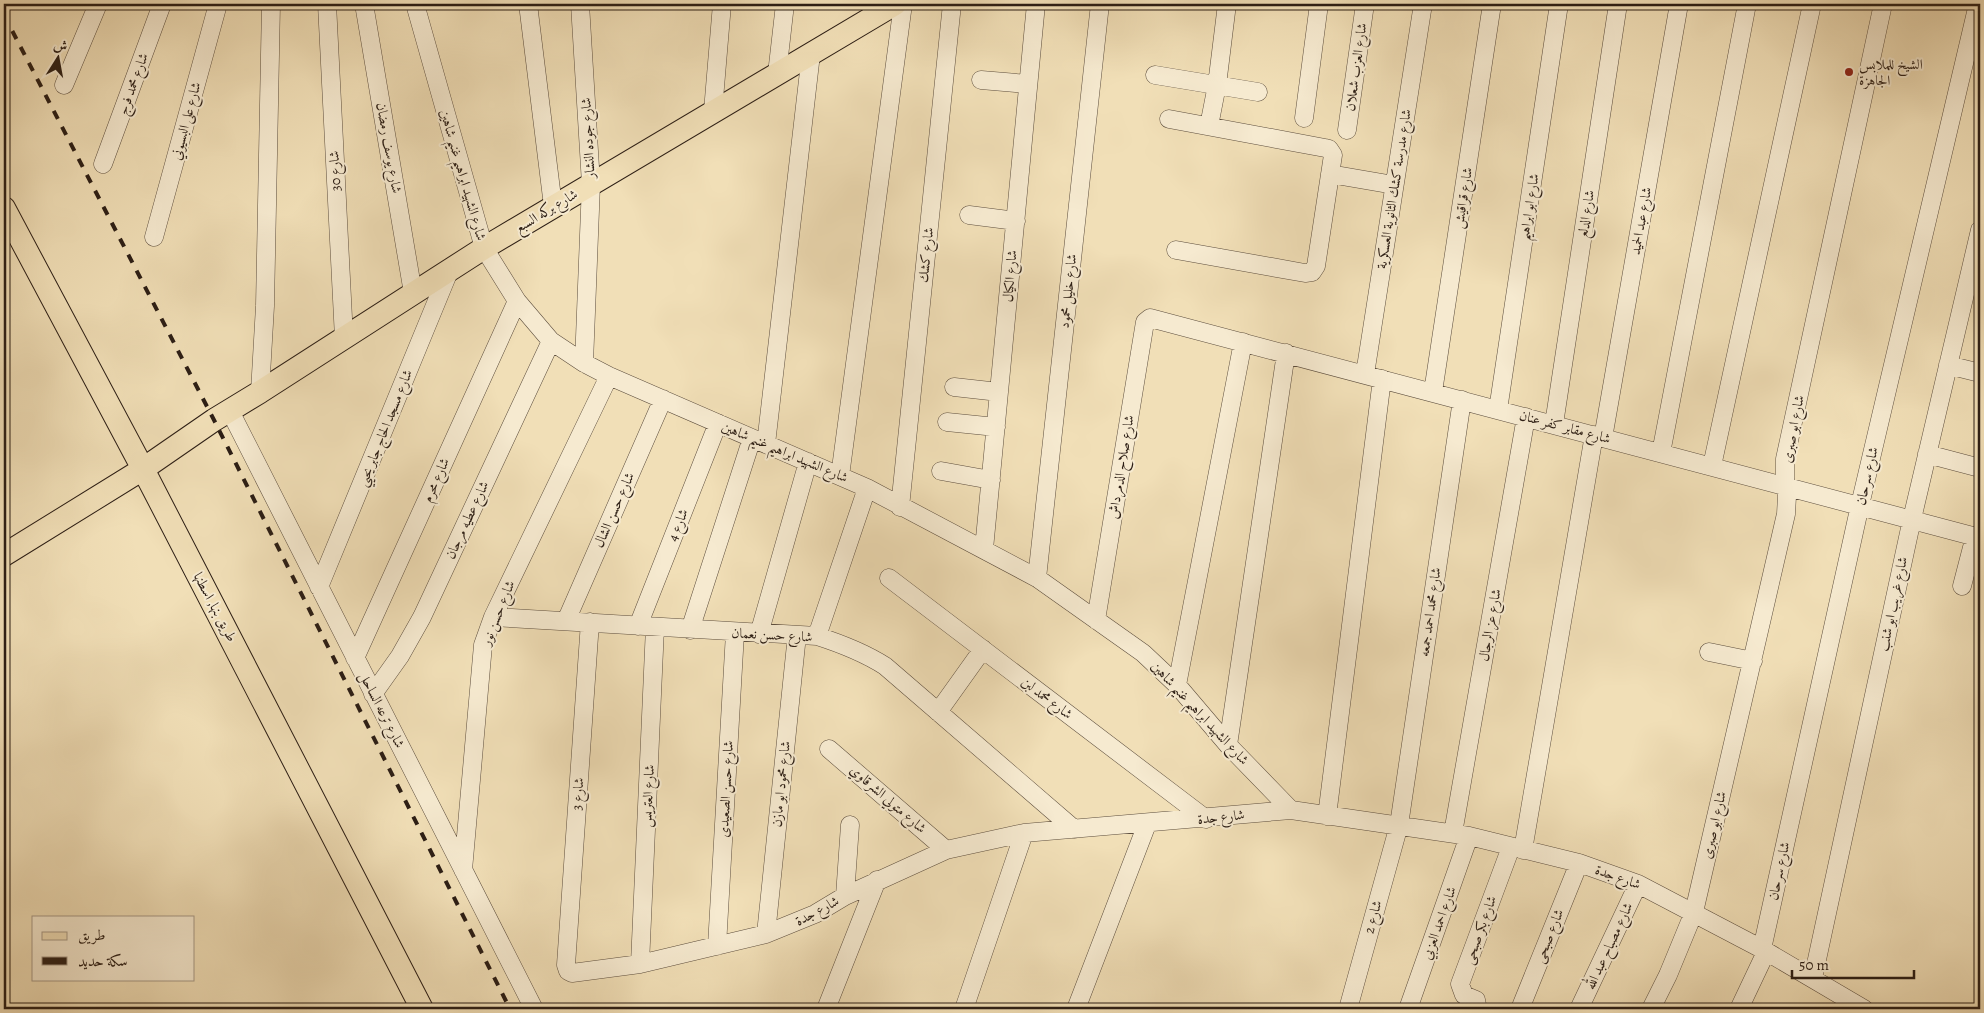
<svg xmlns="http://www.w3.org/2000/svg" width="1984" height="1013" font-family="Alegreya,Amiri,serif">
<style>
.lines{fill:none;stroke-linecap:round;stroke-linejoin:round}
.minor-casing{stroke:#5d4e3e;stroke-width:19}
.major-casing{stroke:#2c1e15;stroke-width:24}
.minor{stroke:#f6ead0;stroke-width:18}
.major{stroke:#f1dfb7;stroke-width:22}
.rail{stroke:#2c1e15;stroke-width:4;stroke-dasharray:9 9;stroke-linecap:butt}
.poi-dot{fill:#8f2418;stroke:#f6ead0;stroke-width:2}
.labels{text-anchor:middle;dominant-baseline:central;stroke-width:4;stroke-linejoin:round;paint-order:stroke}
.poi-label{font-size:14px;fill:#2c1e15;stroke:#f6ead0;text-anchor:start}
.street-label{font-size:14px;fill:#2c1e15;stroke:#f6ead0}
</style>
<rect width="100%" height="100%" fill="#f1dfb7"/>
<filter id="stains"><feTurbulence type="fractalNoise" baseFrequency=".004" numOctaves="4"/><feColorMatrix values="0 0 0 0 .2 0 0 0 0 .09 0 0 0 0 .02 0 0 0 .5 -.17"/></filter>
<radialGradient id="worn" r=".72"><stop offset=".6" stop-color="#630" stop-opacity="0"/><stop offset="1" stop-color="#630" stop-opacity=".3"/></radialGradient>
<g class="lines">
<defs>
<path id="minor" d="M327,4L344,338
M364,4L413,293
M415,4L484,248L517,301L551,341L584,363L609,376L867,488L1037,578L1143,653L1177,685L1228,745L1291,810
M528,4L553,206
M580,4L591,184L584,363
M777,74L785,4
M1155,75L1258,92
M981,80L1028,84
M64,85L98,4
M713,111L722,4
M1304,118L1319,4
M1169,119L1325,148L1329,149L1333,155L1316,266L1312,272L1305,273L1176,250
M1209,126L1217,85L1227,4
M1347,130L1365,4
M103,164L162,4
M1330,174L1394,185
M969,215L1016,221
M154,237L218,4
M1948,365L1980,373
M1365,374L1423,4
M954,387L999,392
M260,392L265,306L271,4
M1433,392L1492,4
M1498,410L1559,4
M230,411L534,1009
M947,422L996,427
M1554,424L1618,4
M1603,438L1679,4
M766,444L811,54
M1661,453L1747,4
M1927,454L1980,468
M1712,466L1812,4
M941,471L991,480
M840,476L903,4
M900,507L952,4
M984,549L1036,4
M889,578L1206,819
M1037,578L1100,4
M1962,586L1975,536
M319,587L450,269
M493,617L817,636C842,644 863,652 885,666L1074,829
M1096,620L1145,322L1150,318L1980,538
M566,621L663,399
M590,622L566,965L568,971L572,973L640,964L766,934L815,914L845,896L946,850L1024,833L1291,810L1469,836L1579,863L1638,884L1762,949L1864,1009
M638,626L718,423
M690,630L752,438
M759,634L808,462
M817,636L867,488
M1709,652L1753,661
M355,658L517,301
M1177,685L1243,342
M373,694L400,656L422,617L551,341
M938,712L983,649
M1228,745L1286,353
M829,749L946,850
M1327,816L1382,379
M1453,833L1526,417
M1523,850L1594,435
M463,870L483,645L493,617L609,376
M845,896L850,825
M766,934L797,635
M717,946L735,633
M1762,949L1860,505L1978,4
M640,964L655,627
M1813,978L1912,519L1980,230
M826,1009L877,880
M964,1009L1024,833
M1076,1009L1147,824
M1348,1009L1399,825L1462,400
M1408,1009L1469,836
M1475,1009L1477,1005L1476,1000L1464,995L1460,984L1511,847
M1520,1009L1579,863
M1579,1009L1638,884
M1651,1009L1668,975L1694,912L1786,514L1787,496L1785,478V459L1883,4
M1739,1009L1766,952"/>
<path id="major" d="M4,208L143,469L422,1009
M4,555L143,469L214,420L260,392L484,248L895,4"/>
</defs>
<!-- minor casing -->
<use href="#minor" class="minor-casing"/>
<!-- major casing -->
<use href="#major" class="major-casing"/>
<!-- minor -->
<use href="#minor" class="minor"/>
<!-- major -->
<use href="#major" class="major"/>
<!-- rail -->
<path class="rail" d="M4,15L214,420L510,1009"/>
</g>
<!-- markers -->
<circle class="poi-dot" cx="1849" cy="72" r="5"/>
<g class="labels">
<!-- poi labels -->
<g class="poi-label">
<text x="1859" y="64">الشيخ للملابس<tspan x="1859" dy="16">الجاهزة</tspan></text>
</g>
<!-- street labels -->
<g class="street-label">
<text transform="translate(1356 67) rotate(-82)">شارع العزب شعلان</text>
<text transform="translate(133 84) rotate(-70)">شارع محمد فرج</text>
<text transform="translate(186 121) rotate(-75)">شارع على البسيوني</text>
<text transform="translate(588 138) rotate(-93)">شارع جوده النشار</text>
<text transform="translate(389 148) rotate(80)">شارع يوسف رمضان</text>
<text transform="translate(335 171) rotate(-93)">شارع 30</text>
<text transform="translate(463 175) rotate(74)">شارع الشهيد ابراهيم غنيم شاهين</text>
<text transform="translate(1394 189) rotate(-81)">شارع مدرسة كشك الثانوية العسكرية</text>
<text transform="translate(1463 198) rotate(-81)">شارع قراقيش</text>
<text transform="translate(1529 207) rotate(-81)">شارع ابو ابراهيم</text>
<text transform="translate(546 211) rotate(-31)">شارع بركه السبع</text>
<text transform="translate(1586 214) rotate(-81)">شارع الدلع</text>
<text transform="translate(1641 221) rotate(-80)">شارع عبد الحميد</text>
<text transform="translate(926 255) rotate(-84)">شارع كشك</text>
<text transform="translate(1010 276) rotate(-85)">شارع الكيال</text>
<text transform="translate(1068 291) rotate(-84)">شارع خليل محمود</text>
<text transform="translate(1565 427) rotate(15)">شارع مقابر كفر عنان</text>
<text transform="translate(385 428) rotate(-68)">شارع مسجد الحاج جابر يحيي</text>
<text transform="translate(1793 429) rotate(-79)">شارع ابو صبرى</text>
<text transform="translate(785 452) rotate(23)">شارع الشهيد ابراهيم غنيم شاهين</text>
<text transform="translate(1121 467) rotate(-81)">شارع صلاح الدمرداش</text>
<text transform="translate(1867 476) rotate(-77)">شارع سرحان</text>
<text transform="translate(436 480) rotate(-66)">شارع محرم</text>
<text transform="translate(614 510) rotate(-66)">شارع حسن الشال</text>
<text transform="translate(467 520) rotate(-65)">شارع عطيه مرجان</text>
<text transform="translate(678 525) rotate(-69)">شارع 4</text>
<text transform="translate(1893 604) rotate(-78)">شارع غريب ابو شنب</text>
<text transform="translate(215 607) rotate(62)">طريق بنها, اسطنها</text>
<text transform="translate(1430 612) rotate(-82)">شارع محمد احمد جمعه</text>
<text transform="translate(498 613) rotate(-68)">شارع حسن نور</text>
<text transform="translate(1490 625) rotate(-80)">شارع عز الرجال</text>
<text transform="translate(772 635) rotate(3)">شارع حسن نعمان</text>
<text transform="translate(1047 698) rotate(37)">شارع محمد لبن</text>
<text transform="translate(382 710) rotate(63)">شارع ترعه الساحل</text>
<text transform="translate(1200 713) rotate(47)">شارع الشهيد ابراهيم غنيم شاهين</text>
<text transform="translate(781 784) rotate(-84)">شارع محمود ابو مازن</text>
<text transform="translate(726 789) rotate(-87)">شارع حسن الصعيدى</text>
<text transform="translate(578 794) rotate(-86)">شارع 3</text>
<text transform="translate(648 796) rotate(-87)">شارع العتريس</text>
<text transform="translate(888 799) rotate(41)">شارع متولي الشرقاوي</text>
<text transform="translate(1221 817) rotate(-6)">شارع جدة</text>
<text transform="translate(1714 825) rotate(-77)">شارع ابو صبرى</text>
<text transform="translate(1779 871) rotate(-78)">شارع سرحان</text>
<text transform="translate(1618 877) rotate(20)">شارع جدة</text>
<text transform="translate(817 911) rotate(-28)">شارع جدة</text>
<text transform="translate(1373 917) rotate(-75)">شارع 2</text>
<text transform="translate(1439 923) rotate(-70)">شارع احمد العزبي</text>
<text transform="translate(1480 930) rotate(-70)">شارع بكر صبحى</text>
<text transform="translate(1549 936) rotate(-68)">شارع صبحى</text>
<text transform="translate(1609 946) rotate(-65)">شارع مصباح عبد الله</text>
</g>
</g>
<!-- margin -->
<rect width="1984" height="1013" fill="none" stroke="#f1dfb7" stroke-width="20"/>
<rect x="5" y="5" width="1974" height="1003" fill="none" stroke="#2c1e15" stroke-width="2.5"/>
<rect x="10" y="10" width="1964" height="993" fill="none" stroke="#2c1e15"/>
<!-- legend -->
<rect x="32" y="916" width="162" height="65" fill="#f6ead0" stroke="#a59885"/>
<rect x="42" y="932" width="25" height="8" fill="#f1dfb7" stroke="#a59885"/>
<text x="78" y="940" font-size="15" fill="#2c1e15">طريق</text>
<rect x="42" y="957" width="25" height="8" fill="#2c1e15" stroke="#a59885"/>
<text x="78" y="966" font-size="15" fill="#2c1e15">سكة حديد</text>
<!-- north arrow -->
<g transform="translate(58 58) rotate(11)" stroke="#f6ead0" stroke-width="4" paint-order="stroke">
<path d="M0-4L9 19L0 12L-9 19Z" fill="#2c1e15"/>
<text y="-8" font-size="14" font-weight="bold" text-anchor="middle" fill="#2c1e15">ش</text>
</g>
<!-- scale -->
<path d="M1792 970v8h122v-8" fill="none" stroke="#2c1e15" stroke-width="2.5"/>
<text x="1799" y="970" font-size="15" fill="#2c1e15" stroke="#f6ead0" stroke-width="4" paint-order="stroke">50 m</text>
<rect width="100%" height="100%" filter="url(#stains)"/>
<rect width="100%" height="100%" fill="url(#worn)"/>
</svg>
